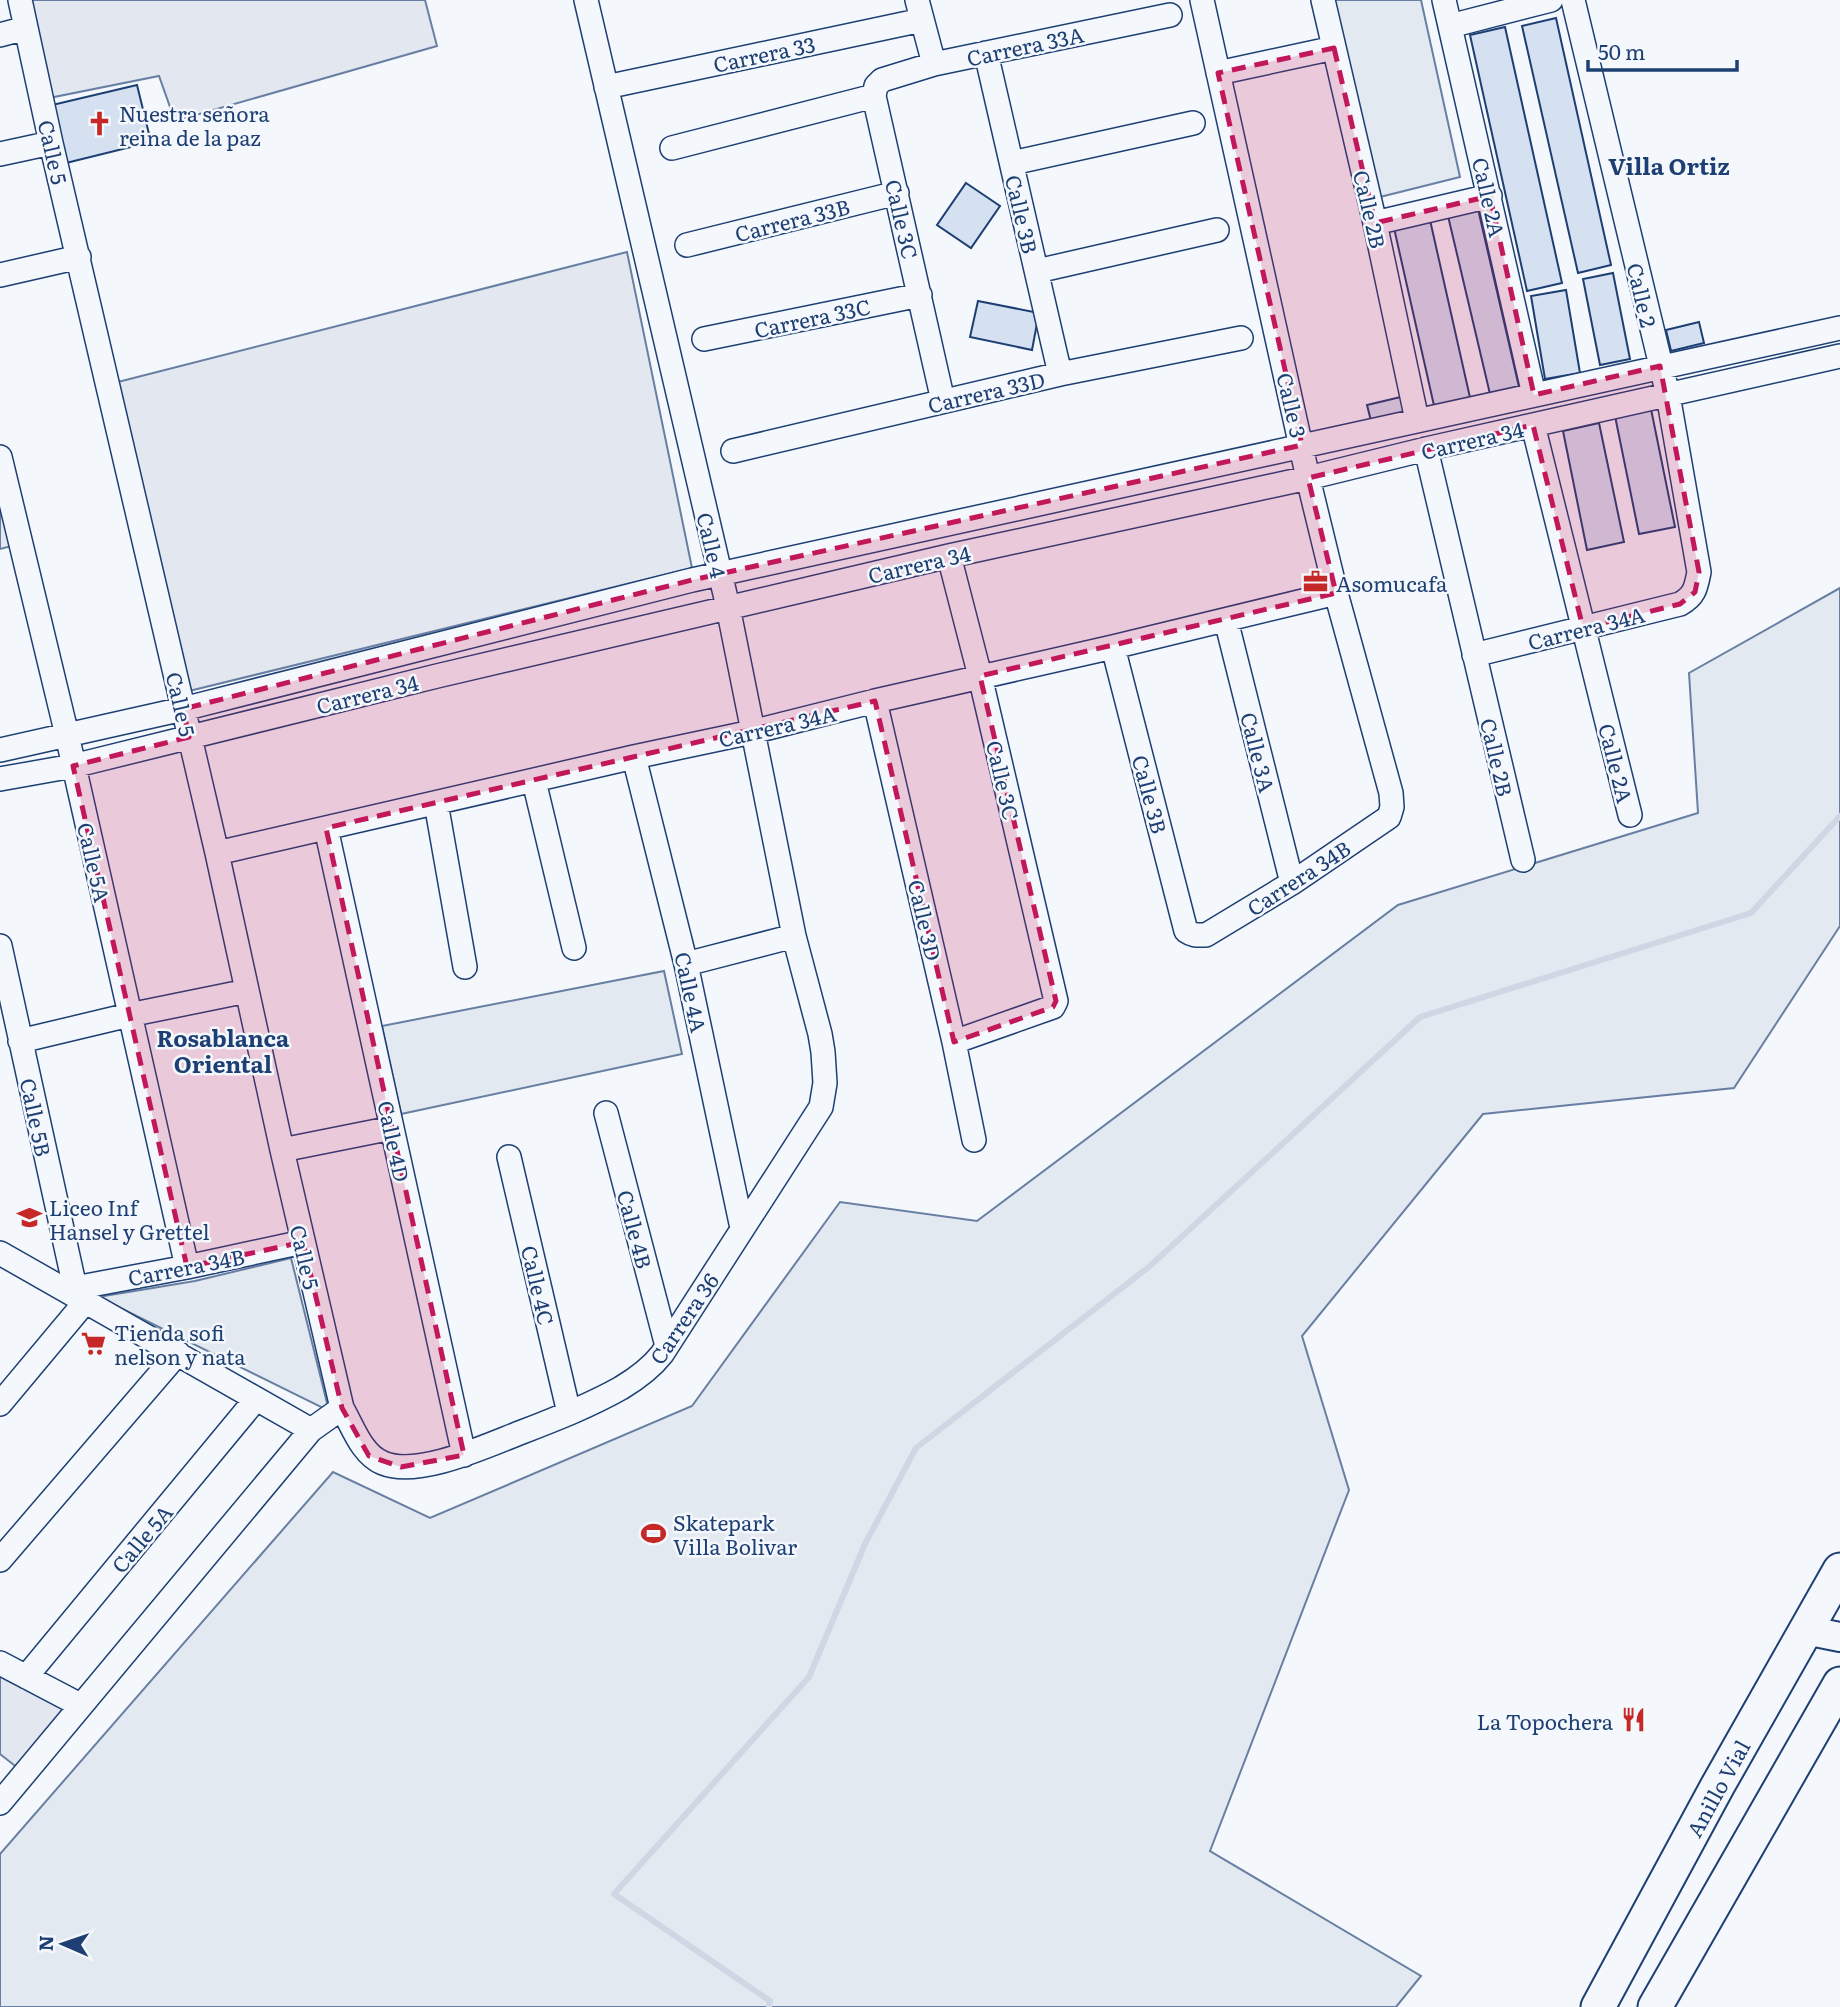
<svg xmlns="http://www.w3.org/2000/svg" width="1840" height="2007" font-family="Literata,serif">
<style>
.green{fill:#e3e9f0;stroke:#687fa3;stroke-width:2}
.parking{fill:#e3e8f0;stroke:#687fa3;stroke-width:2}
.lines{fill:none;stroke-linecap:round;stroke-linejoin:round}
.stream{stroke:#cfd7e4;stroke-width:6}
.building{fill:#d5e0f0;stroke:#1d3f73;stroke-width:2}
.minor-casing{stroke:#1d3f73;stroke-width:26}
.major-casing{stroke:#1d3f73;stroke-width:32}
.highway-casing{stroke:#1d3f73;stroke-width:37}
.minor{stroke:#f4f7fb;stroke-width:23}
.major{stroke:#f4f7fb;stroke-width:28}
.highway{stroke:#f4f7fb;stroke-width:33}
.marked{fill:#c2185b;fill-opacity:0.2;stroke:#c2185b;stroke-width:5;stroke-dasharray:14 9;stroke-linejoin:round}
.labels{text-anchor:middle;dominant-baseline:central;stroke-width:5;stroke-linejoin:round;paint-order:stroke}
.street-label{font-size:21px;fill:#1d3f73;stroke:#f4f7fb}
.poi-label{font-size:21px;fill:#1d3f73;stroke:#f4f7fb;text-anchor:start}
.neighbourhood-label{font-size:23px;font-weight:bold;fill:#1d3f73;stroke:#f4f7fb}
</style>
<rect width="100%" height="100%" fill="#f4f7fb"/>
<!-- green -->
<path class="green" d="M1330,0H1421L1460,177L1376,198Z
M0,483L15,545L0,549Z
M1840,588V926L1734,1088L1483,1114L1302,1336L1349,1490L1210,1851L1421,1976L1396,2007H0V1854L333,1472L430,1518L692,1406L840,1202L977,1221L1398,905L1698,813L1689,673Z
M664,971L682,1054L401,1114L382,1026Z
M291,1258L329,1411L98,1297L195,1281Z"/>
<!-- parking -->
<path class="parking" d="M28,0H425L437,46L175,121L159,76L49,98Z
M627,252L692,568L189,691L110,384Z
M0,1672L73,1712L19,1769L0,1754Z"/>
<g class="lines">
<!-- stream -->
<path class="stream" d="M769,2007L770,2001L614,1894L809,1677L865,1544L916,1448L1150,1266L1420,1017L1751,913L1840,816"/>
</g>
<!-- building -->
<path class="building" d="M1556,18L1611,265L1578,273L1522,26Z
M1505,27L1562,283L1527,291L1470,35Z
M137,85L151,142L62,164L48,106Z
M966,183L1000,206L971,248L937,225Z
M1478,209L1519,387L1490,394L1448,216Z
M1430,220L1471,402L1435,410L1394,228Z
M1613,273L1630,359L1600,365L1583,279Z
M1566,290L1580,373L1545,379L1531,296Z
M978,301L1039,313L1032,350L970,337Z
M1699,322L1704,343L1671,351L1666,330Z
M1405,396L1410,416L1372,425L1367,405Z
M1651,409L1675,527L1639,534L1615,416Z
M1599,423L1624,542L1587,550L1563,431Z"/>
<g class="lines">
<defs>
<path id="minor" d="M20,0L51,143L217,853L282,1150L342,1408
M917,0L934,64
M1323,0L1375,223L1417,420
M1444,0L1534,395
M1450,26L1551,0
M0,35L26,28
M986,53L1060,374
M1218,73L1334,48
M606,87L922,20
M672,148L874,96
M0,154L51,143
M1012,163L1193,123
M1375,223L1490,196
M687,245L897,193
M1037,271L1217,230
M0,275L79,257
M704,339L920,295
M943,401L874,96L876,86L882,80L934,64L1170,15
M1533,425L1630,815
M1426,449L1523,860
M733,451L1060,374L1241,338
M0,457L67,735L187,1267
M949,556L980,676L1056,1001L1053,1007L954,1042
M1226,620L1292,883
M1113,647L1186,931C1193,936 1198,935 1206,935L1292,883L1389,817L1392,807L1391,793L1336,593L1308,478L1202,0
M1474,655L1680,604C1695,596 1696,587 1699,572L1668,395L1573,0
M875,701L954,1042L974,1140
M0,750L183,709L692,580L1840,328
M634,757L686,964L742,1228
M0,779L73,766L437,676L949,556L1308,478L1426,449L1840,356
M534,781L574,948
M436,803L465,967
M326,828L464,1455
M217,853L634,757L752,732L875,701L1113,647L1336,593
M0,946L75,1288
M686,964L794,936
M20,1041L129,1015L247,991
M606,1113L667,1346
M282,1150L392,1128
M509,1157L569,1413
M0,1253L311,1430L342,1408C353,1427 362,1455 383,1463C418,1478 488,1445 522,1432C556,1419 589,1406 621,1388C636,1379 651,1368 662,1354L821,1107L825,1083L823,1052L820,1034L794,936L728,607L586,0
M71,1293L75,1288L187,1267L303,1242
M0,1404L86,1301
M0,1560L178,1353
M0,1663L80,1705
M26,1677L256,1399
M0,1803L311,1430"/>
<path id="major" d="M1805,1630L1840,1637"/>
<path id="highway" d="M1598,2007L1718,1785L1840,1570
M1655,2007L1840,1684"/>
</defs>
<!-- minor casing -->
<use href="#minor" class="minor-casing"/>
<!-- major casing -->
<use href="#major" class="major-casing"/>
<!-- highway casing -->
<use href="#highway" class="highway-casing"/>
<!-- minor -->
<use href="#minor" class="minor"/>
<!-- major -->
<use href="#major" class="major"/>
<!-- highway -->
<use href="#highway" class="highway"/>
</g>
<!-- marked area -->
<path class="marked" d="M1334,48L1375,223L1490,196L1534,395L1660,366L1699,572L1695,592L1680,604L1583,628L1533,425L1308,478L1336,593L980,676L1056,1001L1053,1007L954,1042L875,701L326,828L464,1455L401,1467L369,1456L342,1408L303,1242L187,1267L73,766L189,737L183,709L692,580L1302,445L1218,73Z"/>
<!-- icons -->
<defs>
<symbol id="church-bare" viewBox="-9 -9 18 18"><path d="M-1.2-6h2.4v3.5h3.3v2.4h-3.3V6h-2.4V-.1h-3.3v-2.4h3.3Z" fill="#c62828" stroke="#f4f7fb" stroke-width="2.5" paint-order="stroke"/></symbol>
<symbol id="office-bare" viewBox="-9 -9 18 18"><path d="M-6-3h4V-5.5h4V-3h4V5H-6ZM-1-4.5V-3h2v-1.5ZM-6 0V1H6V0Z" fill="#c62828" stroke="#f4f7fb" stroke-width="2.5" paint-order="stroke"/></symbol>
<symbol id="school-bare" viewBox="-9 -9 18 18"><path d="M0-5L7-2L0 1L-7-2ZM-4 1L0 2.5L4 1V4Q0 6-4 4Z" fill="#c62828" stroke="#f4f7fb" stroke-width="2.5" paint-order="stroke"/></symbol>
<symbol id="supermarket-bare" viewBox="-9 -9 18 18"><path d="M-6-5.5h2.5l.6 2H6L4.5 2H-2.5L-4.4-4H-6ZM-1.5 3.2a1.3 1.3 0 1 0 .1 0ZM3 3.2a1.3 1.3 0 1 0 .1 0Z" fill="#c62828" stroke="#f4f7fb" stroke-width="2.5" paint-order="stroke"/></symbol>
<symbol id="stadium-bare" viewBox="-9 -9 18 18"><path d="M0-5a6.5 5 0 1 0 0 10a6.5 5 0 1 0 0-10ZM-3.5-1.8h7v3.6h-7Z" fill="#c62828" stroke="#f4f7fb" stroke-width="2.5" paint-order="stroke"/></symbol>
<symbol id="restaurant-bare" viewBox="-9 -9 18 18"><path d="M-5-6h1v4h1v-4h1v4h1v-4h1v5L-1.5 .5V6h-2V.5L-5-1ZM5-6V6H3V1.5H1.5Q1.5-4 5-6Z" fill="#c62828" stroke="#f4f7fb" stroke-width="2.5" paint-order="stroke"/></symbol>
</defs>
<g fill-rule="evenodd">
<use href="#church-bare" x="82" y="106" width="35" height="35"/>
<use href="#office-bare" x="1298" y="564" width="35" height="35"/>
<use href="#school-bare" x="12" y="1200" width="35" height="35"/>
<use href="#supermarket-bare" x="76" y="1326" width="35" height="35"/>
<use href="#stadium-bare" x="636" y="1516" width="35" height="35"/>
<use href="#restaurant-bare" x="1616" y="1702" width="35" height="35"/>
</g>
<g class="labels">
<!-- street labels -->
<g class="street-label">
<text transform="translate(1025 45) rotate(-12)">Carrera 33A</text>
<text transform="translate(764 53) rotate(-12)">Carrera 33</text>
<text transform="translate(54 152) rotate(77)">Calle 5</text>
<text transform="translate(1490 197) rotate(77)">Calle 2A</text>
<text transform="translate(1371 209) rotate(77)">Calle 2B</text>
<text transform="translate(1023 214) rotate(77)">Calle 3B</text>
<text transform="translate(792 219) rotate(-14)">Carrera 33B</text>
<text transform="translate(903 219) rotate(77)">Calle 3C</text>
<text transform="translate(1643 295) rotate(77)">Calle 2</text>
<text transform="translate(812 317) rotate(-12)">Carrera 33C</text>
<text transform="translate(986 391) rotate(-13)">Carrera 33D</text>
<text transform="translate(1293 405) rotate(77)">Calle 3</text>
<text transform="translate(1472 439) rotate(-13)">Carrera 34</text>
<text transform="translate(713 545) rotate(77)">Calle 4</text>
<text transform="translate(919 563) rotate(-13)">Carrera 34</text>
<text transform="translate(1586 627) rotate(-14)">Carrera 34A</text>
<text transform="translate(367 693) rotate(-14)">Carrera 34</text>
<text transform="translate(182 704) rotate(77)">Calle 5</text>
<text transform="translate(777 725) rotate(-13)">Carrera 34A</text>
<text transform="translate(1259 752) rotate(76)">Calle 3A</text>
<text transform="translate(1498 757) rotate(77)">Calle 2B</text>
<text transform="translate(1617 763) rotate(76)">Calle 2A</text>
<text transform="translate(1004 780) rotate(77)">Calle 3C</text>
<text transform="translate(1151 794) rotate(75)">Calle 3B</text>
<text transform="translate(95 862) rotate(77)">Calle 5A</text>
<text transform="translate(1298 877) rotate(-33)">Carrera 34B</text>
<text transform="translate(926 920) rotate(77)">Calle 3D</text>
<text transform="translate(692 992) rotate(78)">Calle 4A</text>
<text transform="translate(37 1117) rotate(78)">Calle 5B</text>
<text transform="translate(395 1141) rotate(78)">Calle 4D</text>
<text transform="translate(636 1229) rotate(75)">Calle 4B</text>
<text transform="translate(306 1257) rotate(77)">Calle 5</text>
<text transform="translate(186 1266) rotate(-11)">Carrera 34B</text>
<text transform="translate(539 1285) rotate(77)">Calle 4C</text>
<text transform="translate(683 1318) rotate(-56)">Carrera 36</text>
<text transform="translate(141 1538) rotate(-50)">Calle 5A</text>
<text transform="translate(1717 1788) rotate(-61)">Anillo Vial</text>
</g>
<!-- poi labels -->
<g class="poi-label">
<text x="119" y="112">Nuestra señora<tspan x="119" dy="24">reina de la paz</tspan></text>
<text x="1336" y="582">Asomucafa</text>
<text x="49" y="1206">Liceo Inf<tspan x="49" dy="24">Hansel y Grettel</tspan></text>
<text x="114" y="1331">Tienda sofi<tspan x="114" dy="24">nelson y nata</tspan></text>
<text x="673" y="1521">Skatepark<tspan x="673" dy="24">Villa Bolivar</tspan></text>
<text x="1613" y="1720" text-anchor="end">La Topochera</text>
</g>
<!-- neighbourhood labels -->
<g class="neighbourhood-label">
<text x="1669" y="165">Villa Ortiz</text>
<text x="223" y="1037">Rosablanca<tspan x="223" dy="26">Oriental</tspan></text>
</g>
</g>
<!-- north arrow -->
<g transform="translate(63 1944) rotate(272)" stroke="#f4f7fb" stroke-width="5" paint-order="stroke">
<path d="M0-5L12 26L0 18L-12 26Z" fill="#1d3f73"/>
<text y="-10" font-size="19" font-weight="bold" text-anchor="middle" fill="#1d3f73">N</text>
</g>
<!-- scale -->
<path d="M1588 60v10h149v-10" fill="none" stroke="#1d3f73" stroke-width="3.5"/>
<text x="1598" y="60" font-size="21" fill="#1d3f73" stroke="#f4f7fb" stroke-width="5" paint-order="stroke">50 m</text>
</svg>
